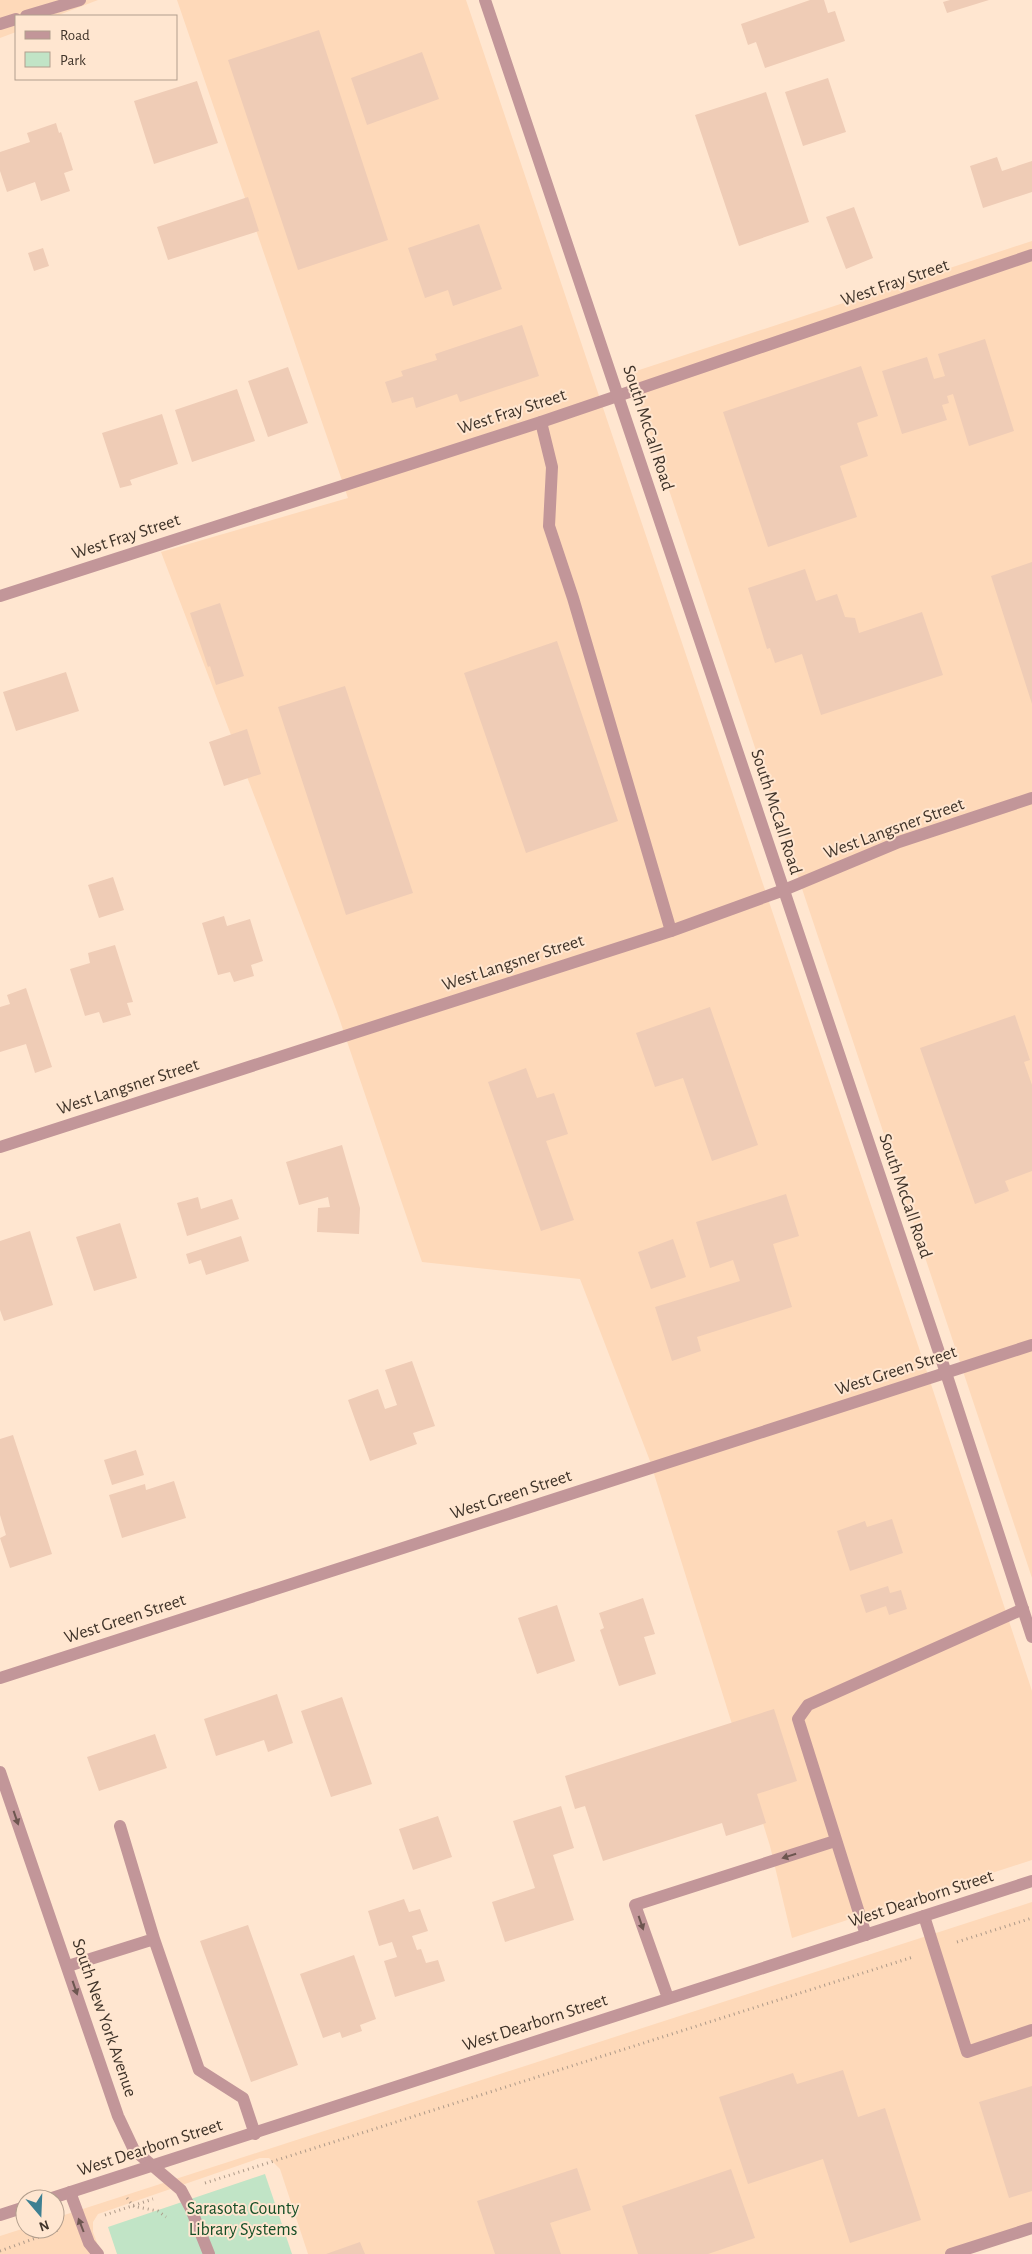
<svg xmlns="http://www.w3.org/2000/svg" width="1032" height="2254" font-family="'Alegreya Sans',sans-serif">
<style>
.built{fill:#fed9b9}
.green{fill:#c1e4c6}
.building{fill:#efccb6}
.lines{fill:none;stroke-linecap:round;stroke-linejoin:round}
.path{stroke:#ad9988;stroke-width:3;stroke-dasharray:1 4;stroke-linecap:butt}
.service{stroke:#c29699;stroke-width:12}
.minor{stroke:#c29699;stroke-width:12}
.tertiary{stroke:#c29699;stroke-width:12}
.oneway{fill:#6d5650}
.labels{text-anchor:middle;dominant-baseline:central;stroke-width:4;stroke-linejoin:round;paint-order:stroke}
.street-label{font-size:18px;fill:#3f3329;stroke:#ffe6d0}
.park-label{font-size:18px;fill:#154e26;stroke:#ffe6d0}
</style>
<rect width="100%" height="100%" fill="#ffe6d0"/>
<!-- built -->
<path class="built" d="M0,0H98L56,16H16V32L0,38Z
M177,0H466L929,1378L1032,1691V1860L792,1938L770,1846L650,1461L580,1279L422,1262L337,1012L161,552L348,498Z
M1032,241V1578L630,373Z
M1032,1902V2226L952,2254H308L280,2169L269,2158H260L98,2214L93,2222V2232L101,2254H0V2236L25,2228L55,2229V2218Z"/>
<!-- green -->
<path class="green" d="M265,2174L292,2254H117L108,2227Z"/>
<!-- building -->
<path class="building" d="M810,0H824L828,13L835,11L845,41L765,68L756,42L748,45L741,24Z
M950,0H989L947,13L943,2Z
M319,30L388,240L298,270L228,60Z
M422,52L439,99L367,125L351,78Z
M828,78L846,132L803,146L785,92Z
M197,81L218,143L154,164L134,101Z
M766,92L809,222L739,246L695,115Z
M56,123L59,133L61,132L73,170L64,173L70,191L41,201L35,182L7,192L0,171V152L30,142L27,133Z
M997,157L1002,171L1032,161V192L983,208L970,166Z
M248,197L259,231L168,260L157,227Z
M854,207L873,258L846,269L826,217Z
M479,224L502,289L453,306L448,290L425,298L408,248Z
M43,248L49,266L34,271L28,253Z
M522,325L539,376L460,402L457,394L416,408L413,397L392,403L385,382L403,376L401,371L437,360L435,354Z
M985,339L1014,431L969,446L953,394L947,396L949,403L942,405L947,420L902,434L882,371L927,357L934,379L945,376L938,354Z
M861,366L878,416L857,423L868,456L840,466L857,517L768,547L723,412Z
M288,367L308,423L268,437L248,381Z
M237,389L255,441L192,462L175,410Z
M162,414L178,464L130,480L132,485L120,488L102,433Z
M1032,562V704L991,576Z
M805,569L816,601L837,594L845,617L855,618L859,633L922,612L943,675L821,715L802,654L775,663L770,648L767,649L748,588Z
M220,603L244,676L216,685L210,666L208,667L190,613Z
M557,641L618,821L526,853L464,673Z
M66,672L79,711L16,731L3,692Z
M345,686L413,893L346,915L278,707Z
M247,729L261,774L224,786L209,742Z
M113,877L124,910L99,918L88,885Z
M224,916L227,926L250,919L263,961L251,965L254,976L234,982L230,972L218,975L202,923Z
M115,945L133,1002L127,1003L131,1015L103,1023L99,1012L85,1016L70,969L90,963L88,953Z
M26,988L52,1067L35,1073L26,1044L0,1052V1007L10,1004L7,995Z
M710,1007L758,1145L712,1161L683,1078L655,1087L636,1033Z
M1015,1015L1030,1060L1024,1062L1032,1085V1171L1005,1181L1009,1191L975,1204L920,1048Z
M526,1068L537,1098L554,1093L568,1134L546,1141L574,1220L541,1231L488,1082Z
M342,1145L360,1208L359,1234L317,1232L318,1208L330,1207L328,1197L299,1205L286,1162Z
M786,1194L799,1236L773,1244L792,1307L697,1337L701,1351L672,1361L655,1307L740,1281L733,1260L710,1268L696,1222Z
M198,1197L201,1209L232,1199L239,1219L187,1236L177,1203Z
M120,1223L137,1278L94,1291L76,1237Z
M30,1231L53,1305L4,1321L0,1310V1241Z
M241,1236L249,1261L206,1275L201,1260L189,1264L186,1254Z
M673,1239L686,1277L651,1289L638,1252Z
M412,1361L435,1426L413,1433L417,1444L370,1461L348,1400L378,1389L385,1409L397,1405L385,1370Z
M13,1435L52,1554L10,1568L0,1538L6,1535L0,1515V1439Z
M136,1450L144,1475L112,1485L104,1460Z
M174,1481L186,1518L122,1538L109,1495L145,1484L146,1490Z
M892,1519L903,1553L850,1571L837,1531L865,1521L867,1527Z
M888,1586L890,1593L901,1590L907,1609L889,1615L886,1606L866,1613L860,1595Z
M643,1598L655,1634L644,1637L656,1674L619,1686L600,1630L604,1628L599,1613Z
M557,1605L575,1661L537,1674L518,1618Z
M277,1694L293,1743L268,1752L264,1740L216,1756L204,1719Z
M342,1697L372,1784L331,1797L301,1711Z
M774,1709L797,1781L757,1794L766,1823L726,1836L722,1823L603,1861L585,1806L575,1809L565,1776Z
M155,1734L167,1768L99,1791L87,1757Z
M561,1806L574,1848L553,1855L574,1920L505,1942L492,1902L535,1888L513,1821Z
M438,1816L452,1857L413,1870L399,1829Z
M404,1899L409,1912L420,1909L428,1931L412,1936L417,1950L421,1949L426,1963L438,1960L445,1981L395,1997L384,1961L397,1957L392,1942L379,1946L368,1911Z
M248,1925L298,2065L251,2082L200,1941Z
M354,1955L376,2019L360,2025L362,2031L342,2038L340,2032L323,2038L300,1974Z
M843,2070L858,2117L885,2108L921,2220L850,2243L823,2159L748,2184L719,2097L793,2073L797,2084Z
M1032,2086V2191L1009,2198L979,2102Z
M577,2168L591,2210L550,2223L561,2254H495L477,2201Z
M731,2169L755,2238L708,2254H638L622,2206Z
M360,2242L365,2254H326Z"/>
<g class="lines">
<!-- path -->
<path class="path" d="M957,1942L1032,1918
M205,2183L913,1957
M127,2198L133,2206L158,2211L166,2217
M105,2215L153,2199
M0,2251L58,2230"/>
<!-- service -->
<path class="service" d="M541,422L552,467L549,526L573,598L671,931
M924,1916L967,2052L1032,2030
M866,1935L798,1719L808,1705L1023,1609
M154,1939L199,2070L243,2098L255,2134
M68,1966L154,1939L120,1826
M668,1998L635,1905L835,1841
M70,2192L89,2243L98,2254
M951,2254L1032,2228"/>
<!-- minor -->
<path class="minor" d="M26,16L80,0
M0,24L16,19
M0,596L541,422L1032,255
M0,1147L671,931L784,890L899,842L1032,798
M0,1678L1032,1345
M0,1772L118,2116L134,2150L181,2190L191,2209L209,2254"/>
<!-- tertiary -->
<path class="tertiary" d="M485,0L946,1373L1032,1637
M49,2199L1032,1881
M0,2215L25,2207"/>
</g>
<!-- one-way arrows -->
<defs><path id="oneway-solid" d="M-6-.8H1V-3.2L6.5 0L1 3.2V.8H-6Z" transform="scale(1.25)"/></defs>
<g class="oneway">
<use href="#oneway-solid" transform="translate(16 1818) rotate(71)"/>
<use href="#oneway-solid" transform="translate(789 1856) rotate(162)"/>
<use href="#oneway-solid" transform="translate(641 1923) rotate(71)"/>
<use href="#oneway-solid" transform="translate(75 1988) rotate(71)"/>
<use href="#oneway-solid" transform="translate(81 2225) rotate(-111)"/>
</g>
<g class="labels">
<!-- street labels -->
<g class="street-label">
<text transform="translate(895 283) rotate(-19)">West Fray Street</text>
<text transform="translate(512 412) rotate(-18)">West Fray Street</text>
<text transform="translate(648 428) rotate(72)">South McCall Road</text>
<text transform="translate(126 537) rotate(-18)">West Fray Street</text>
<text transform="translate(776 812) rotate(72)">South McCall Road</text>
<text transform="translate(894 829) rotate(-20)">West Langsner Street</text>
<text transform="translate(513 963) rotate(-18)">West Langsner Street</text>
<text transform="translate(128 1087) rotate(-18)">West Langsner Street</text>
<text transform="translate(905 1196) rotate(71)">South McCall Road</text>
<text transform="translate(896 1371) rotate(-18)">West Green Street</text>
<text transform="translate(511 1495) rotate(-18)">West Green Street</text>
<text transform="translate(125 1619) rotate(-18)">West Green Street</text>
<text transform="translate(921 1899) rotate(-18)">West Dearborn Street</text>
<text transform="translate(104 2018) rotate(71)">South New York Avenue</text>
<text transform="translate(535 2023) rotate(-18)">West Dearborn Street</text>
<text transform="translate(150 2148) rotate(-18)">West Dearborn Street</text>
</g>
<!-- park labels -->
<g class="park-label">
<text x="243" y="2209">Sarasota County<tspan x="243" dy="21">Library Systems</tspan></text>
</g>
</g>
<!-- legend -->
<rect x="15" y="15" width="162" height="65" fill="#ffe6d0" stroke="#b29e8d"/>
<rect x="25" y="31" width="25" height="8" fill="#c29699" stroke="#b29e8d"/>
<text x="60" y="40" font-size="15" fill="#3f3329">Road</text>
<rect x="25" y="52" width="25" height="15" fill="#c1e4c6" stroke="#b29e8d"/>
<text x="60" y="65" font-size="15" fill="#3f3329">Park</text>
<!-- north arrow -->
<g transform="translate(40 2214) rotate(161)"><circle r="24" fill="#ffe6d0" stroke="#b29e8d"/>
<path d="M0-4L9 19L0 12L-9 19Z" fill="#3e8092"/>
<text y="-8" font-size="14" font-weight="bold" text-anchor="middle" fill="#3f3329">N</text>
</g>
</svg>
